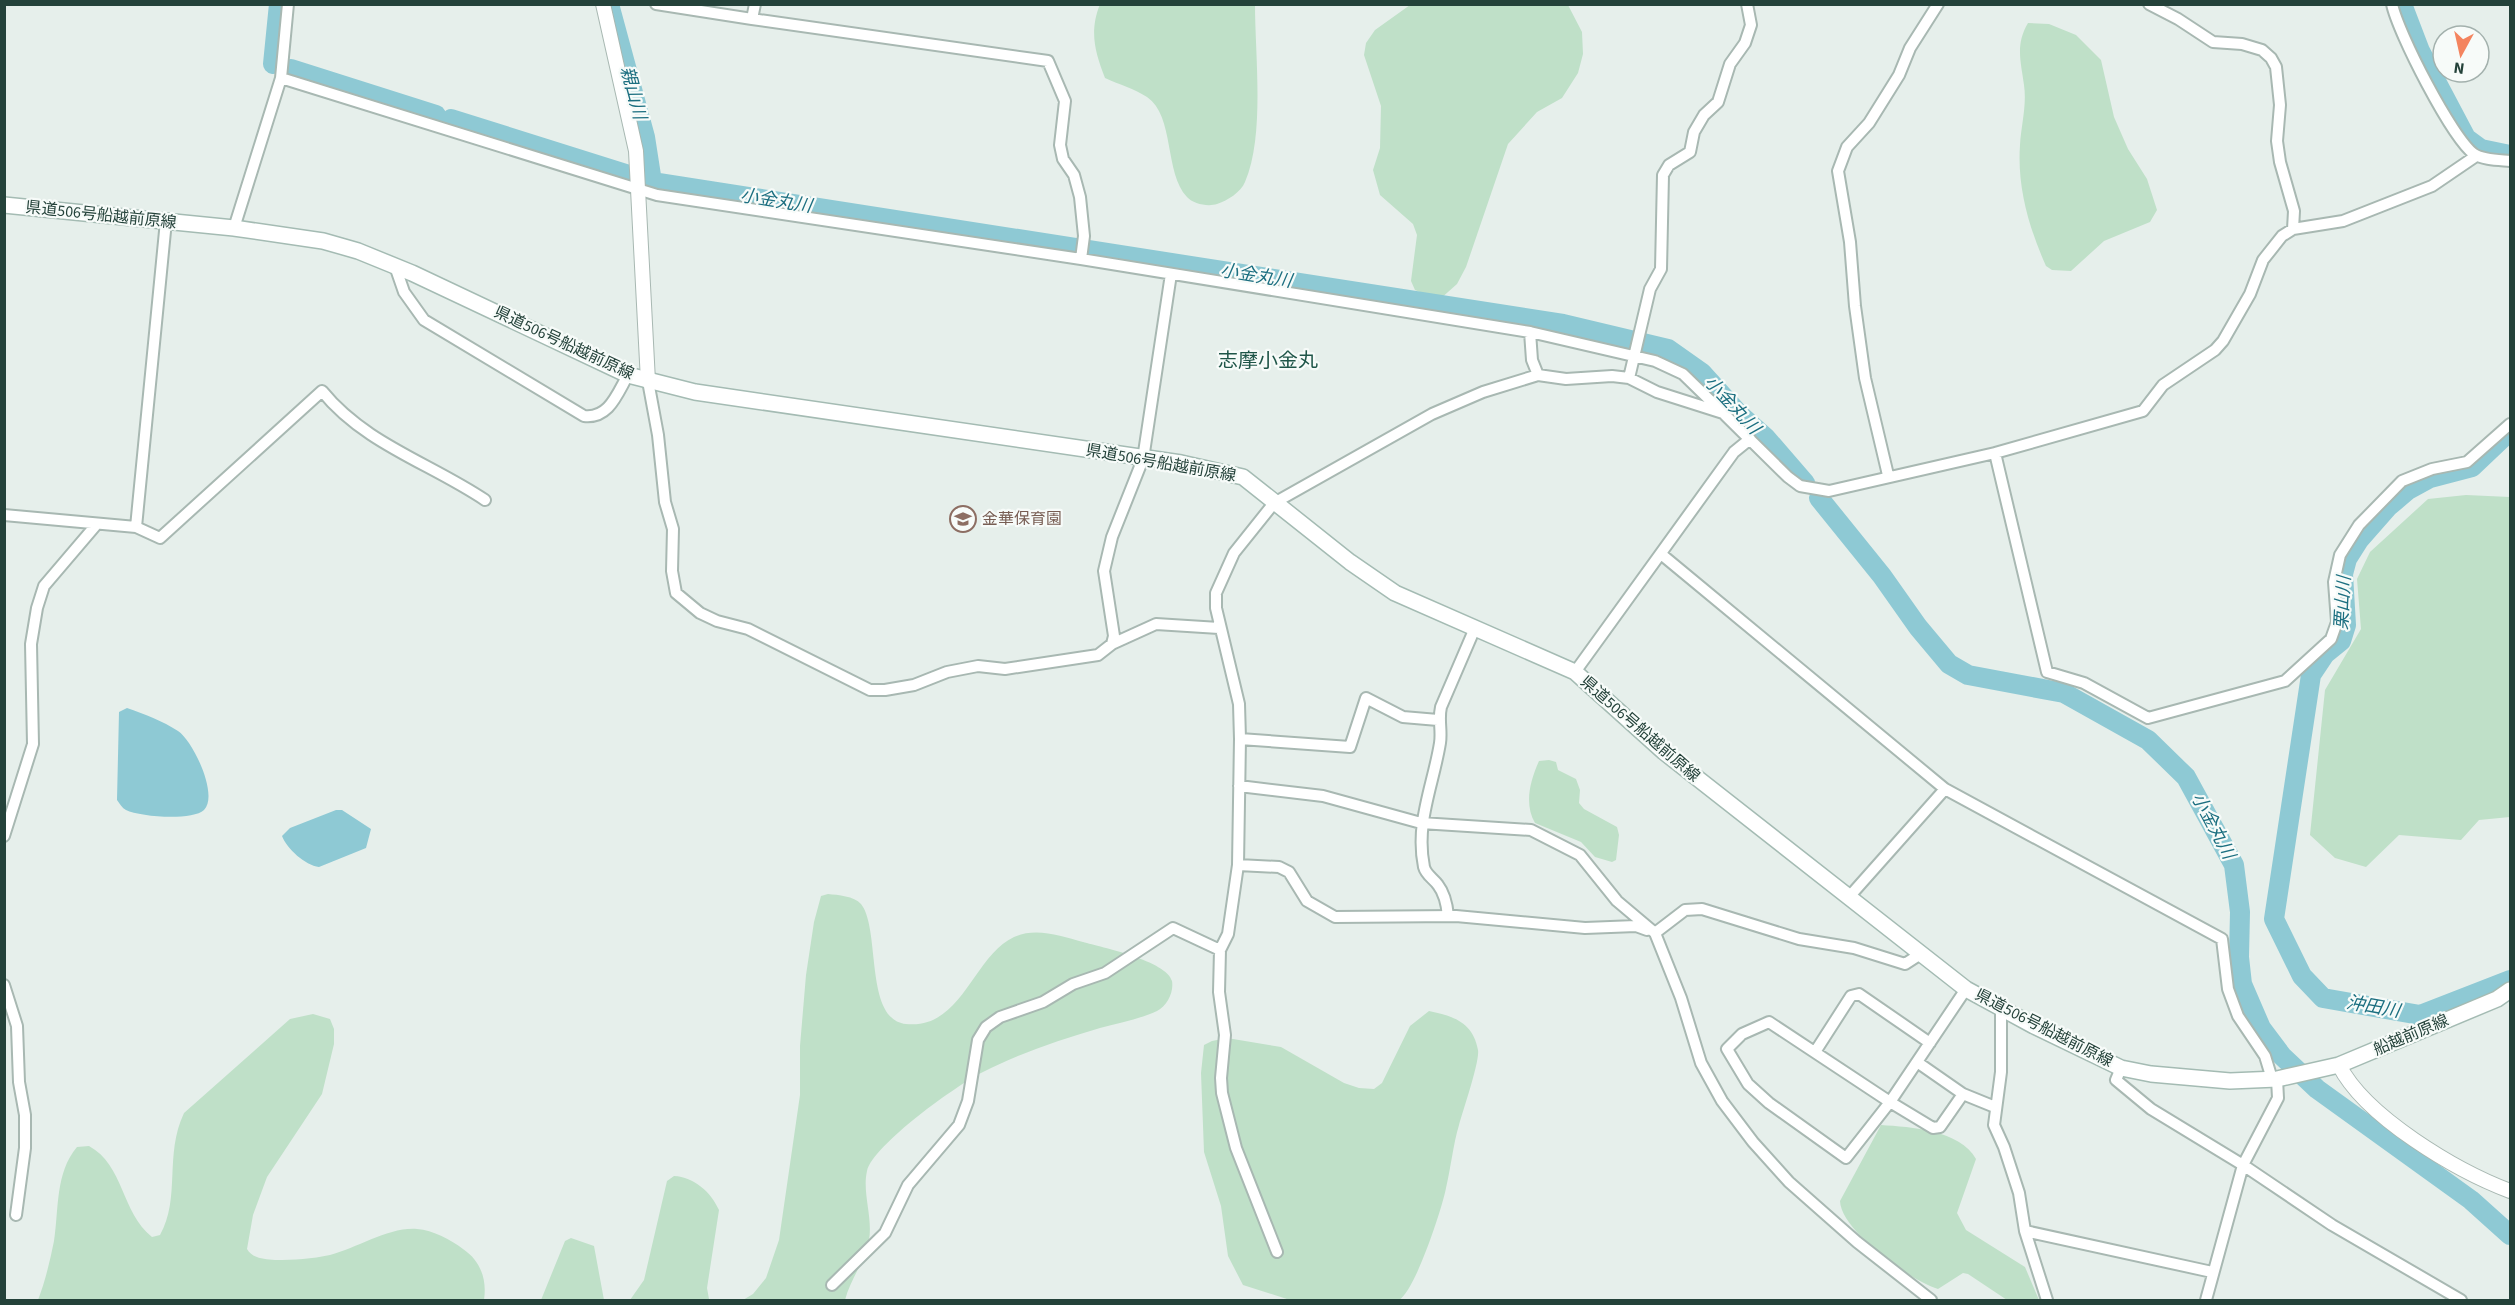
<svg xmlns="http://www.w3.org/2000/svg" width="2515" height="1305" font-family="'Source Sans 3','Noto Sans JP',sans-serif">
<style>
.green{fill:#bfe0c8}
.water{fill:#8ec9d4}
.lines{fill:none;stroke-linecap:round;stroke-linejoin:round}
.river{stroke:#8ec9d4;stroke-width:20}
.minor-casing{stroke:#a8b8b2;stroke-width:14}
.tertiary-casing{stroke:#a8b8b2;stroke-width:16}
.secondary-casing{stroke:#a4bbb3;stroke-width:18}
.minor{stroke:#fff;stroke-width:10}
.tertiary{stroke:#fff;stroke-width:14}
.secondary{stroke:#fff;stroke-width:15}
.labels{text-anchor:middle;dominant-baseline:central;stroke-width:4.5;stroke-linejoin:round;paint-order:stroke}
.street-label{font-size:16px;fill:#24423a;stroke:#f7fbf9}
.education-label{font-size:16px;fill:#785e54;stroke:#f7fbf9;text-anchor:start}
.water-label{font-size:18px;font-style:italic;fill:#1c6f80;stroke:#f7fbf9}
.quarter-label{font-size:20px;fill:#1f5548;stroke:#f7fbf9}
</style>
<rect width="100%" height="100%" fill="#e6efeb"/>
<!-- green -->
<path class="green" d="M1100,4L1255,5C1255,55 1265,136 1245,182C1241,192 1227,201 1217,204C1208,207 1193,204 1187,197C1164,173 1175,116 1147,97C1135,89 1118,84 1105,78C1095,52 1089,32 1100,4Z
M1410,5H1568L1582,32L1583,54L1578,73L1562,98L1537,112L1508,144L1466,267L1457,284L1439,300L1415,290L1411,281L1417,235L1413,224L1380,195L1373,170L1380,148L1381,106L1364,55L1366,43L1375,30Z
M2028,23L2049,24L2076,35L2101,60L2114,117L2128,149L2147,179L2157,210L2150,222L2104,241L2071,271L2052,270L2046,266C2029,228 2017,187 2020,145C2021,126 2027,105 2024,85C2021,62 2015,45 2028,23Z
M2466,495L2510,497V817L2479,820L2461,840L2399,835L2366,867L2335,858L2310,835L2325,690L2361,629L2357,579L2370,552L2428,499Z
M1549,760L1556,762L1558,770L1576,779L1580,790L1579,803L1584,809L1617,827L1619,835L1616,860L1612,862L1595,857L1581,842L1535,823C1524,804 1530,781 1539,761Z
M828,894C838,895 854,896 861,904C881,929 864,1020 906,1024C962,1030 973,956 1014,937C1036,927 1061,936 1083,942C1101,947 1167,961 1172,981C1174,992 1167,1006 1157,1011C1140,1019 1118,1023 1100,1028C1060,1040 1020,1053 983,1072C958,1084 873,1145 867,1171C862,1193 873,1217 869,1240C865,1261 850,1280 845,1300H743L753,1294L766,1278L779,1240L800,1095V1046L806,975L814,922L821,896Z
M1429,1011C1453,1016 1473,1022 1478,1050C1480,1061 1463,1110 1459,1125C1453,1145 1451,1167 1446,1188C1442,1209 1415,1291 1399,1300H1290L1243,1285L1228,1256L1221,1206L1204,1152L1201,1073L1204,1045L1212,1041L1227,1038L1281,1047L1344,1083L1359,1088L1374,1089L1382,1083L1410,1026Z
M313,1014L330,1019L334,1029V1044L322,1094L267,1177L253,1215L247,1249C253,1259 264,1259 275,1260C294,1260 312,1259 330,1255C358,1248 388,1227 417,1229C433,1230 451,1240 463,1249C481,1261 487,1280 484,1300H38C45,1282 50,1261 54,1241C59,1209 55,1173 77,1147L89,1146C124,1165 121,1212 152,1237L160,1235C181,1198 164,1155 184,1113L290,1019Z
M1881,1125C1911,1127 1960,1130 1976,1159L1957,1213L1966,1230L2025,1267L2039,1300H2007L1968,1274L1963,1273L1938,1289C1911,1281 1841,1231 1840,1201Z
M674,1176C694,1177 711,1192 719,1210L707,1288L709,1299L713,1300H630L644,1280L667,1181Z
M571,1238L594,1246L604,1300H541L565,1241Z"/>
<!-- water -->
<path class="water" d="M127,708C144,714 163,721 178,731C193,741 219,795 204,810C192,821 140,817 126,810C122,808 120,804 117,800L119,712Z
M336,810H342L371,829L366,848L319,867C305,865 287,849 282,836L290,828Z"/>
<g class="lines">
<!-- river -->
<path class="river" d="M609,4L645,137L652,182L1563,324L1668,349L1702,373L1739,414L1766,438L1805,483
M2402,4L2420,51L2466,138L2481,149L2510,155
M273,64L279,4
M291,69L436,115
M451,119L629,175
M2510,431L2472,467L2430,478L2408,490L2388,507L2359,540L2347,559L2343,574L2346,625L2341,641L2325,654L2311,675L2274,919L2302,976L2323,998L2420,1015L2510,980
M1819,498L1882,576L1918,627L1949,664L1968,675L2064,693L2148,740L2186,777L2234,865L2240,912L2239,957L2242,984L2261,1028L2282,1056L2317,1089L2471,1200L2510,1235"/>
<defs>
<path id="minor" d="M656,4L752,19
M755,4L752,19L1048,61L1065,101L1060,145L1063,159L1074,175L1080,197L1084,236L1081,259
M2149,4L2178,19L2213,42L2242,44L2262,50L2271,58L2276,67L2280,105L2277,141L2280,162L2294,211L2293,229
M2392,4C2398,33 2452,138 2474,154C2483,160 2500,160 2510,161
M281,78L657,195L1081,259L1530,332L1532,360L1538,375
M234,228L281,78L288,4
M395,266L404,292L424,320L584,416C609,419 617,394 628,375
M1530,332L1655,361L1683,374L1721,411
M1629,378L1650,289L1661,269L1663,175L1669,165L1690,152L1694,132L1704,115L1718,102L1730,64L1745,43L1751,25L1747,4
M648,381L658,435L665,502L673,529L672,571L676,593L700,613L717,621L748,629L870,690H885L914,685L947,672L978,666L1005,669L1098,655L1112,644L1156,624L1219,628
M1995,453L2143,411L2163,385L2215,350L2223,341L2250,294L2263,260L2282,236L2293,229L2343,221L2432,186L2476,156
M1888,475L1865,378L1855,306L1850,242L1838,171L1847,147L1869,123L1899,75L1910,48L1938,4
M4,515L136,527L160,538L322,391C365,444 430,463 485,500
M136,527L166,221
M1661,554L1945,789L2222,939L2228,989L2238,1016L2265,1056L2272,1079
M1112,644L1114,636L1104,571L1112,537L1143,459L1171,274
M1575,672L1734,452L1750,439
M1240,739L1350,747L1366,698L1403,717L1438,720
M1239,786L1323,796L1421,823L1531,830L1580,855L1617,901L1655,933L1681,998L1701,1063L1722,1101L1753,1142L1789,1182L1857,1242L1931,1300
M4,836L33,744L31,644L37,608L44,586L96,525
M1238,865L1279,867L1289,872L1307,901L1335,917L1456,916L1585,928L1636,926L1647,930
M1849,897L1945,789
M1448,916C1447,905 1445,894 1438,885C1434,879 1426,875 1424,867C1415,823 1433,786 1440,743C1442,730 1438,720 1441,707L1475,628
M1655,933L1685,910L1702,909L1799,939L1854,948L1905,964L1922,953
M4,985L17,1026L19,1082L25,1115V1148L16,1215
M2001,1009V1072L1994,1125L2004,1147L2019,1193L2025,1231L2047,1300
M1769,1022L1890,1102L1846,1158L1769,1103L1748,1084L1727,1049L1742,1034Z
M1815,1052L1851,996L1859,994L1930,1043
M1917,1062L1963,1094L1995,1107
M2121,1068L2116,1080L2151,1109L2243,1165L2332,1225L2461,1300
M1963,1094L1940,1127L1933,1128L1890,1102L1966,989
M2025,1231L2212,1272
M1277,1252L1236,1148L1222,1093L1221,1078L1225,1035L1219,992L1220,950L1228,934L1238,865L1240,739L1239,704L1216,608V593L1234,553L1274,503L1432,414L1483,392L1538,375L1566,379L1612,376L1629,378L1657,392L1723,413L1788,477L1800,486L1829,491L1995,453L2047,672L2084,683L2148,718L2285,681L2331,639L2337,622L2334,582L2340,555L2359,525L2402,481L2432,469L2467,462L2510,424
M832,1285L885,1233L908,1185L959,1125L968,1101L978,1040L986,1027L1000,1017L1043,1002L1073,984L1105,973L1173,928L1220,950
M2206,1300L2243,1165L2278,1098L2277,1079"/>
<path id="tertiary" d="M603,4L636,151L648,381
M2339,1065C2365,1117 2457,1171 2510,1191"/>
<path id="secondary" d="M4,205L234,228L323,241L358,251L412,273L628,375L695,392L1181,463L1243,477L1350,562L1395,593L1575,672L1664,752L1966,989L2034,1026L2121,1068L2151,1074L2230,1081L2277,1079L2339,1065L2497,999L2510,990"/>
</defs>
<!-- minor casing -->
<use href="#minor" class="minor-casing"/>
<!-- tertiary casing -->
<use href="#tertiary" class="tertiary-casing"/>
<!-- secondary casing -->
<use href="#secondary" class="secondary-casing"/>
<!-- minor -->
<use href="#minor" class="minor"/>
<!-- tertiary -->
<use href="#tertiary" class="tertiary"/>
<!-- secondary -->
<use href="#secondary" class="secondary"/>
</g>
<!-- icons -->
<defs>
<symbol id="school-ring" viewBox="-11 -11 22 22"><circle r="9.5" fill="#f7fbf9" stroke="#8d6e63" stroke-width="1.5"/><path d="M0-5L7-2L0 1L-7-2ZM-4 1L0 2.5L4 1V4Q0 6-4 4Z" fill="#8d6e63"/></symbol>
</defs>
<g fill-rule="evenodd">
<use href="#school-ring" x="948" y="504" width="30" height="30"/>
</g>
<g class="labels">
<!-- street labels -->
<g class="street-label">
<text transform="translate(101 215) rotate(6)">県道506号船越前原線</text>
<text transform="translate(564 343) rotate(25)">県道506号船越前原線</text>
<text transform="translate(1161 463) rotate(10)">県道506号船越前原線</text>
<text transform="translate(1640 729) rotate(41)">県道506号船越前原線</text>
<text transform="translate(2044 1028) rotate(27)">県道506号船越前原線</text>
<text transform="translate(2411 1035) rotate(-23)">船越前原線</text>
</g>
<!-- education labels -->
<g class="education-label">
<text x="982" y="519">金華保育園</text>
</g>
<!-- water labels -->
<g class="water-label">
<text transform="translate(633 93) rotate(75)">親山川</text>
<text transform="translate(776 201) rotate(9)">小金丸川</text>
<text transform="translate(1256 276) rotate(9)">小金丸川</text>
<text transform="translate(1732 405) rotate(47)">小金丸川</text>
<text transform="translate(2343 603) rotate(-87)">栗山川</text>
<text transform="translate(2213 826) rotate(62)">小金丸川</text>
<text transform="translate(2373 1007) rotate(10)">沖田川</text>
</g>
<!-- quarter labels -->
<g class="quarter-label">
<text x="1268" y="361">志摩小金丸</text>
</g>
</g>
<!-- border -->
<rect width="2515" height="1305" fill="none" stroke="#24423a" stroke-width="12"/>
<!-- north arrow -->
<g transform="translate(2461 54) rotate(188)"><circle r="28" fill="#f7fbf9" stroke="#a3b1ad" stroke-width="1.5"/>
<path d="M0-4.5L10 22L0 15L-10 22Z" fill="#f4845f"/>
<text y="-9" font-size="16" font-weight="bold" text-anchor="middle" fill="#24423a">N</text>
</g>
</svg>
